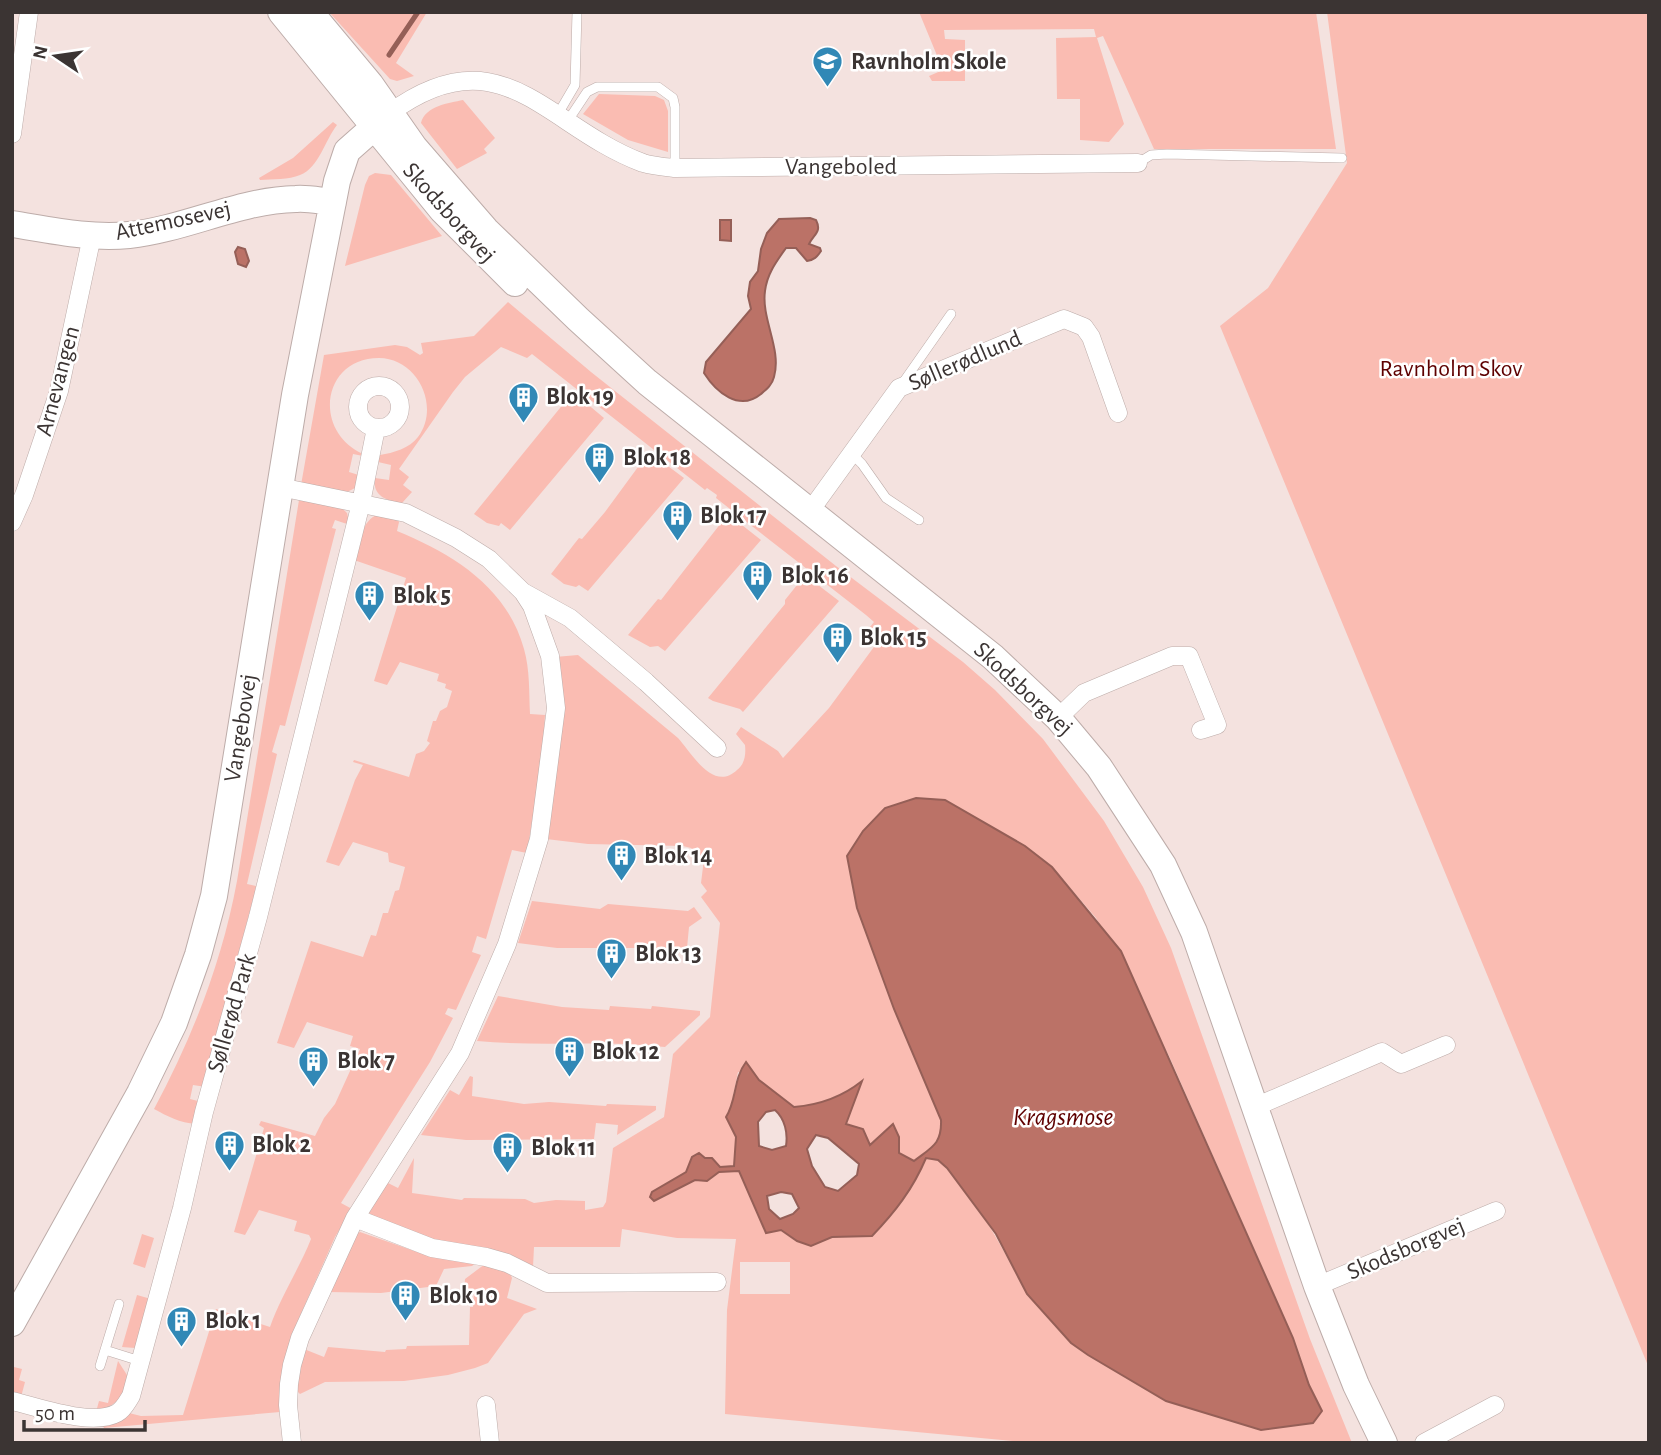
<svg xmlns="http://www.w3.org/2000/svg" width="1661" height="1455" font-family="'Alegreya Sans',sans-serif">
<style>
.green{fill:#fabcb2;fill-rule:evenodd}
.water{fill:#bb7267;stroke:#955f57;stroke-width:2;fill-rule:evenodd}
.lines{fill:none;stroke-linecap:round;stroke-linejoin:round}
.stream{stroke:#955f57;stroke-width:5}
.lane-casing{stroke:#bdaca9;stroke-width:10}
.street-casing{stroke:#bdaca9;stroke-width:19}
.secondary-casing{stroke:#bdaca9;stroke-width:28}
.lane{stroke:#fff;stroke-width:9}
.street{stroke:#fff;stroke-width:18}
.secondary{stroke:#fff;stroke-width:26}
.labels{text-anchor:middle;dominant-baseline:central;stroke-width:5;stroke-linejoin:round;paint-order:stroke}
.poi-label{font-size:24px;font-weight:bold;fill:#3b3433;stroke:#fff;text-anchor:start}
.street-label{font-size:24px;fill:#3b3433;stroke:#fff}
.park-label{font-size:24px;fill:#5e0000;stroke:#fff}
.water-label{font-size:26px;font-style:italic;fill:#5f0000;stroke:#fff}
</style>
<rect width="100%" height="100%" fill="#f4e2df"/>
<!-- green -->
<path class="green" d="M329,12H427L396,63L414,76L397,81L390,79Z
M919,12H1316L1336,149H1154L1103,36L1097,38L1124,124L1109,142L1080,140V99H1057L1056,38L1096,37L1094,29L944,30L945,39L965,40V81H932L929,76L943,70Z
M1327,12H1649V1368L1220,326L1268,288L1347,163Z
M599,94L655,96L664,100L668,111V152L628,140L583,114Z
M463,100L495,138L484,149L487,153L457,169L421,123C425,106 449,103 463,100Z
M333,122L337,125C325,140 319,168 300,175C289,180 272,179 260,180L259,178L293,158Z
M375,173L391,175L442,236L345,266L365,185L369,176Z
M508,302L591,372L836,566L963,662L995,690L1043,739L1104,821L1143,887L1171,948L1310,1339L1352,1443H1034L725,1414L727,1310L736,1239L677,1238L622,1229L620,1247H534L533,1267L440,1242L370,1217L369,1210L388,1183L398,1188L414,1158L412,1193L462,1200L464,1198L525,1199L534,1203L556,1200L585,1201V1210L603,1207L606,1202L613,1148L664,1117L673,1054L710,1017L720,923L701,897L707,891L701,883L704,859L691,848L683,846L588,844L546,839C558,778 556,719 555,657L578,655L678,738C691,752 713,793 737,770C745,764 746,754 745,745L736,734L741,727L778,751L783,758L829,708L882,636L870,627L874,622L866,615L716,498L717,495L707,488L705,490L532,354L527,358L501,347L465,377L453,392L399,469L409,477L403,485L412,492L402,503C387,501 372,496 375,478L389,480L391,465L378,462L380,455C393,453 410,448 418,437C441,406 417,358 379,358C322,358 312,431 363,454V456L353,454L349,472L362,476L357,487L347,492L301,485L324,355L395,345L407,347L420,355L423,353L421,343L474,336ZM1025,846L1052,867L1096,918L1169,1056L1293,1338L1309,1385L1322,1412L1027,1294C1013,1267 962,1170 937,1160C934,1159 930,1159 926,1158C913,1189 895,1212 872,1236L832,1237L811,1246L797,1241L757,1214L756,1206L739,1171L719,1172L707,1181L695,1180L654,1201L653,1192L712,1158L720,1167L734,1166L736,1137L733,1096L738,1072L759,1080L794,1107C819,1105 841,1096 861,1082L846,1124L870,1146L899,1137L898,1153L914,1161C932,1147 942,1144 941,1120L894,1009L857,908L854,885ZM740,1262H790V1294H740Z
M573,392L604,418L510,530L501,523L499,526L487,523L474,514Z
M649,452L684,478L588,591L579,585L576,587L564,584L551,574L575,543L579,538L582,539L605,512Z
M299,500L342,508L347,513L350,525L335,520L332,528L336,529L285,726L280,725L272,752L277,754L247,884L256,886L255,892L223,1012L206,1087L193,1085L190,1099L202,1102L196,1124C180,1123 167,1116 154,1109C193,1036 222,962 237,881Z
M379,514L396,517L399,522L397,531C453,554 507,587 524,649C530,670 529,693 530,714L545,715L543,752L527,853L512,850L486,939L477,936L472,952L481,955L456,1010L448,1008L445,1014L453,1018L430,1062L341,1203L352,1209L335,1237L291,1336L280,1412L104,1428L103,1426L129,1413L141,1416L183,1415L216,1309L270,1327C281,1296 299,1269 311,1239L309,1235L294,1231L297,1221L259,1210L245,1235L234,1232L264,1128L259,1125L261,1121L315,1136L324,1118L335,1104L360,1049L350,1046L353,1036L307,1022L294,1048L277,1043L311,941L363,957L371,935L376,936L383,913H388L395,891L399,890L405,867L389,862L388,853L353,842L339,866L326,862L355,780L363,765L353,762L354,760L409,777L416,754L424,751L430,743L427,741L433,721H436L440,711L447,707L452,691L445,688L446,684L437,681L439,674L400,662L387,685L374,681L406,578L354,560C359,544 361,520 379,514Z
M728,514L761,540L665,651L658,646L650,647L628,635L658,599L661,600Z
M805,575L839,601L743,712L740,709L713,701L708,698L785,604V600Z
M532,901L600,909L608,904L688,911L694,907L702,918L689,927L687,948H557L518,943Z
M498,996L562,1007L609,1010L610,1006L651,1009L652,1006L700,1011V1015L665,1047C602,1040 539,1047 477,1041Z
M470,1076L473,1077L472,1096L524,1104L549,1102L606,1106L607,1104L656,1106V1110L617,1135L618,1125L596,1123L594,1139L466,1140L421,1135L450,1090L459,1095Z
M360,1232L420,1253L477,1262L472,1266L444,1269L436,1286L381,1293L329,1292L356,1234Z
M142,1234L154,1238L145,1268L133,1264Z
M485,1264L509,1271L512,1278L507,1298L537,1309L524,1314L488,1363L475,1368L448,1375L404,1381L325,1382L300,1394L296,1390V1378L304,1349L324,1357L328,1347L385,1352L386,1350L406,1349L407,1346L469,1345L470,1307H473L474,1293L464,1292L465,1279Z
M137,1295L151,1299L135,1348L122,1347Z
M118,1361L127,1375C127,1398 115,1405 96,1412L99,1401L108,1403Z
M14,1367L22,1369L19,1380L25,1382L21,1397L12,1394Z"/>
<!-- water -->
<path class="water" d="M810,218L816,220C822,232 814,234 809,244L820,248L821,251C817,257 814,260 807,261L796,248H786C776,262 767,274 765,291C761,319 782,349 774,377C772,385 767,389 761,394C739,412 716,392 704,373L706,362L751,309L748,296L750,282L758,271L761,249L767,233L779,219Z
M720,220H731V241L720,240Z
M238,247L245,249L249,261L246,267L238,264L235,252Z
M916,798L945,800L1025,846L1052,867L1121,951L1293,1338L1309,1385L1322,1411L1313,1423L1261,1430L1166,1401L1088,1355L1071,1343L1027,1294L996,1234L947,1168L938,1160L926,1158C913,1189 895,1212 872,1236L832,1237L811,1246L797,1241L781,1230L766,1233L739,1171L719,1172L707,1181L695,1180L654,1201L650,1197L652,1192L686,1172L692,1157L699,1153L705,1158H712L720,1167L734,1166L736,1137L726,1117C737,1100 733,1079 746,1062L759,1080L794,1107C819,1105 842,1097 862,1081L846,1124L863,1129L870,1145L893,1124L899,1137V1153L914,1161C932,1147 942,1144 941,1120L894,1009L857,908L847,856L863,831L885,808ZM775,1110C785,1119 788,1133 786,1146L772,1150L759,1146L758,1122L766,1112ZM816,1135L828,1138L859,1164L857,1175L838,1191L825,1187L812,1166L807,1149ZM781,1192L792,1194L799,1208L793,1214L780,1219L769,1209L767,1196Z"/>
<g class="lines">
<!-- stream -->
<path class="stream" d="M389,55L418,12"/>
<defs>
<path id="lane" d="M558,114L575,85L577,12
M567,122L587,92L597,87H658L673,98L675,107V168
M1138,163L1151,155L1167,154L1342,158
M902,384L951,314
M852,454L862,464L886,498L919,520
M105,1350L140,1361
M100,1366L119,1304"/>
<path id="street" d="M390,113C502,31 546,127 643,163C653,166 665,167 675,168L1138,163
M12,134L29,12
M358 407a21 21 0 1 1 42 0a21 21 0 1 1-42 0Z
M280,487L406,513L456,538L489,559L523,592L532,606L550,656L556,708L539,839L507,944L460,1053L355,1218L300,1338L292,1365L289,1384L288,1405L292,1443
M810,511L899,388L1064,319L1084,327L1091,337L1118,413
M12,522L24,495L59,391L92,236
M523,592L570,618L646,682L717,748
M1058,718L1084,693L1172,656H1189L1217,725L1201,730
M1255,1107L1382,1052L1401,1064L1446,1045
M355,1218L432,1248L486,1257L507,1263L547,1283L717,1282
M1317,1286L1496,1211
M12,1401C39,1407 92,1427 117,1413C124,1409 127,1402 131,1396L182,1208L204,1112L258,917L361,503L376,428
M486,1405L490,1443
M1424,1443L1495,1405"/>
<path id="secondary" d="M281,12L442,210L515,283
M310,12L370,84L414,147L486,230L578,319L647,382L993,657L1058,718L1099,767L1163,865L1194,932L1317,1286L1356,1385L1384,1443
M12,224C50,230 90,239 129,235C186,229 239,200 296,199C308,198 321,201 333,202
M12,1323L140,1093L174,1023L198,955L214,896L295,395L337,181L347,151L390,113"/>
</defs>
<!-- lane casing -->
<use href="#lane" class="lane-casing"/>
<!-- street casing -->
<use href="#street" class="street-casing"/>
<!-- secondary casing -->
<use href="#secondary" class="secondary-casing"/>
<!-- lane -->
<use href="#lane" class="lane"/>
<!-- street -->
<use href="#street" class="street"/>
<!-- secondary -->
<use href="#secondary" class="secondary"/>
</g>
<!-- icons -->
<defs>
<symbol id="school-pin" viewBox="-11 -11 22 30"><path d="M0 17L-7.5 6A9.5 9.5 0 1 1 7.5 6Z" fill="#3188b6" stroke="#fff"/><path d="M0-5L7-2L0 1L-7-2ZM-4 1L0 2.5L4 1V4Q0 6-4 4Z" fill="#fff"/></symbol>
<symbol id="building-pin" viewBox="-11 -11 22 30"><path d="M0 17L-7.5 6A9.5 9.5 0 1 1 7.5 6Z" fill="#3188b6" stroke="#fff"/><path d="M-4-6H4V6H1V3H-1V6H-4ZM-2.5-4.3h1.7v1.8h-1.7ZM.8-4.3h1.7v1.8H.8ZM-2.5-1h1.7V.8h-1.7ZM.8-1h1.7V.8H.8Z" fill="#fff"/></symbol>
</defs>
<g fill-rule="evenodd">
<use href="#school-pin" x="810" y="44" width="35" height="47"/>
<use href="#building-pin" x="506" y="380" width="35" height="47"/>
<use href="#building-pin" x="582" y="440" width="35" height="47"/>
<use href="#building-pin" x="660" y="498" width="35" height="47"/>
<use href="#building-pin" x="740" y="558" width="35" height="47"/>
<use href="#building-pin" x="352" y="578" width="35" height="47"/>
<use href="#building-pin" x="820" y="620" width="35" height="47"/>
<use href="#building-pin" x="604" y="838" width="35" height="47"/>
<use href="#building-pin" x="594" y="936" width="35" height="47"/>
<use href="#building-pin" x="552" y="1034" width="35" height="47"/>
<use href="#building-pin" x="296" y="1044" width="35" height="47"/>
<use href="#building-pin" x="212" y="1128" width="35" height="47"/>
<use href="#building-pin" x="490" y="1130" width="35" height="47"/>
<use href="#building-pin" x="388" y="1278" width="35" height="47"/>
<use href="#building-pin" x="164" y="1304" width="35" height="47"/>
</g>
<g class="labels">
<!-- poi labels -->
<g class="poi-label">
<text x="851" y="62">Ravnholm Skole</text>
<text x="546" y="397">Blok 19</text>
<text x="623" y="458">Blok 18</text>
<text x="700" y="516">Blok 17</text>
<text x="781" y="576">Blok 16</text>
<text x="393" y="596">Blok 5</text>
<text x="860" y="638">Blok 15</text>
<text x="644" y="856">Blok 14</text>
<text x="635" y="954">Blok 13</text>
<text x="592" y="1052">Blok 12</text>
<text x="337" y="1061">Blok 7</text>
<text x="252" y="1145">Blok 2</text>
<text x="531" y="1148">Blok 11</text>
<text x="429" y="1296">Blok 10</text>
<text x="205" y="1321">Blok 1</text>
</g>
<!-- street labels -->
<g class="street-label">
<text x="841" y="167">Vangeboled</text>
<text transform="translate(449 213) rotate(48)">Skodsborgvej</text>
<text transform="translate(173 221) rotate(-12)">Attemosevej</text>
<text transform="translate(965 361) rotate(-23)">Søllerødlund</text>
<text transform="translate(58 381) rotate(-75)">Arnevangen</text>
<text transform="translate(1023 689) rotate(43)">Skodsborgvej</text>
<text transform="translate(241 728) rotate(-81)">Vangebovej</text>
<text transform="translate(232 1013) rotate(-74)">Søllerød Park</text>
<text transform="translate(1406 1249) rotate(-23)">Skodsborgvej</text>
</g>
<!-- park labels -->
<g class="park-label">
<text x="1451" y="369">Ravnholm Skov</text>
</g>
<!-- water labels -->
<g class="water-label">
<text x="1063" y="1117">Kragsmose</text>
</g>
</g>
<!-- border -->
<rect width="1661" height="1455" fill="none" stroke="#3b3433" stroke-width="28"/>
<!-- north arrow -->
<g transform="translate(56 56) rotate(283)" stroke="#ffffff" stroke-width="5" paint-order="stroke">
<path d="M0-5L12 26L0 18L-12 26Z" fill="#3b3433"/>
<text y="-10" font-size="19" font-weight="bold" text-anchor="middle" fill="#3b3433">N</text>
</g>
<!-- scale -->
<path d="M24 1420v10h121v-10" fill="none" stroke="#3b3433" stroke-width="3.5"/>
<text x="35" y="1420" font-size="21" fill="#3b3433" stroke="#ffffff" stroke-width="5" paint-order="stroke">50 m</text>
</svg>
